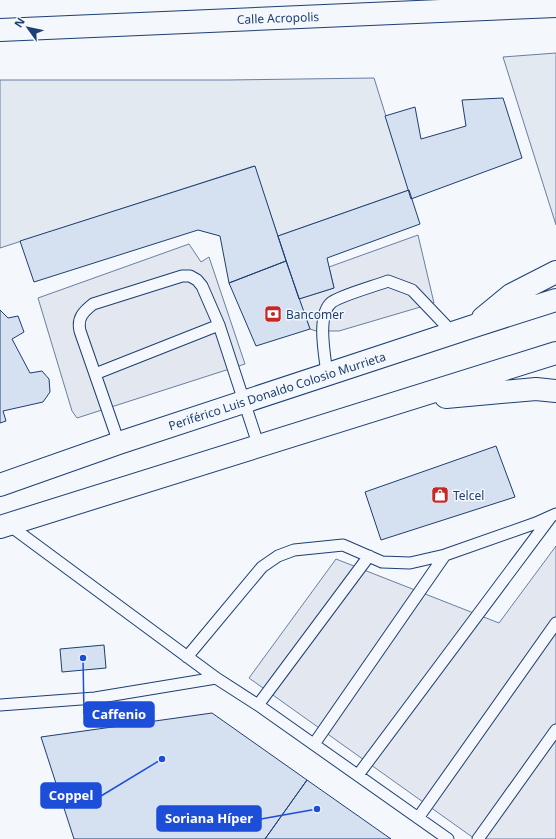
<svg xmlns="http://www.w3.org/2000/svg" width="556" height="839" font-family="'Noto Sans',sans-serif">
<style>
.green{fill:#e3e9f0;stroke:#687fa3}
.parking{fill:#e3e8f0;stroke:#687fa3}
.building{fill:#d5e0f0;stroke:#1d3f73}
.lines{fill:none;stroke-linecap:round;stroke-linejoin:round}
.service-casing{stroke:#1d3f73;stroke-width:13}
.minor-casing{stroke:#1d3f73;stroke-width:24}
.primary-casing{stroke:#1d3f73;stroke-width:24}
.service{stroke:#f4f7fb;stroke-width:11}
.minor{stroke:#f4f7fb;stroke-width:22}
.primary{stroke:#f4f7fb;stroke-width:22}
.labels{text-anchor:middle;dominant-baseline:central;stroke-width:3;stroke-linejoin:round;paint-order:stroke}
.street-label{font-size:12px;fill:#1d3f73;stroke:#f4f7fb}
.poi-label{font-size:12px;fill:#1d3f73;stroke:#f4f7fb;text-anchor:start}
.leader{fill:none;stroke:#1d4ed8;stroke-width:1.5}
.callout-dot{fill:#1d4ed8;stroke:#f4f7fb;stroke-width:1.5}
.callout{fill:#1d4ed8;stroke:#1d4ed8;stroke-width:1.5}
.callout-label{font-size:13px;text-anchor:middle;font-weight:bold;fill:#fff}
</style>
<rect width="100%" height="100%" fill="#f4f7fb"/>
<!-- green -->
<path class="green" d="M556,53V225L503,57Z
M374,78L409,190L278,236L254,166L0,248V80H228Z"/>
<!-- parking -->
<path class="parking" d="M418,235L434,303L339,331H316L310,329L299,299L334,288L329,267Z
M189,244L201,262L209,257L245,364L77,418L72,411L38,298Z
M556,546V839H475L249,678L336,559L499,623Z"/>
<!-- building -->
<path class="building" d="M503,98L522,158L411,199L385,116L415,107L421,139L466,126L462,100Z
M255,166L286,261L229,283L220,236L198,230L34,282L20,241Z
M409,190L420,224L327,258L334,288L299,299L278,236Z
M286,261L310,329L256,346L229,283Z
M0,310L8,318L18,316L24,332L12,339L30,373L42,371L49,379L50,392L43,402L3,411L6,421L0,423Z
M496,446L515,497L381,540L365,492Z
M104,645L106,668L62,672L60,649Z
M212,713L307,780L265,839H74L41,737Z
M307,780L391,839H265Z"/>
<g class="lines">
<defs>
<path id="service" d="M95,374L219,325
M327,374C325,356 316,314 332,302C342,295 375,286 388,281L412,290L453,333
M119,443L80,331C77,318 83,312 93,304L182,276H190L197,280L202,286L219,325L259,447
M9,525L216,678L258,705L448,839
M187,657L262,567L278,556L294,550L343,545L382,562L410,563L445,555L536,523L556,514
M0,705L95,698L216,678
M258,705L369,556
M314,744L445,555
M358,775L550,518
M418,818L556,623
M478,839L556,730"/>
<path id="minor" d="M0,30L556,6"/>
<path id="primary" d="M483,318L511,295L556,272
M446,397L536,389L556,391
M0,485L119,443L474,326L556,300
M0,527L556,353"/>
</defs>
<!-- service casing -->
<use href="#service" class="service-casing"/>
<!-- minor casing -->
<use href="#minor" class="minor-casing"/>
<!-- primary casing -->
<use href="#primary" class="primary-casing"/>
<!-- service -->
<use href="#service" class="service"/>
<!-- minor -->
<use href="#minor" class="minor"/>
<!-- primary -->
<use href="#primary" class="primary"/>
</g>
<!-- icons -->
<defs>
<symbol id="bank-square" viewBox="-11 -11 22 22"><rect x="-9" y="-9" width="18" height="18" rx="4" fill="#c62828" stroke="#f4f7fb"/><path d="M-6-4H6V4H-6ZM0-2.3a2.3 2.3 0 1 0 0 4.6a2.3 2.3 0 1 0 0-4.6Z" fill="#fff"/></symbol>
<symbol id="shop-square" viewBox="-11 -11 22 22"><rect x="-9" y="-9" width="18" height="18" rx="4" fill="#c62828" stroke="#f4f7fb"/><path d="M-5-2.5h2.3a2.7 3.5 0 0 1 5.4 0H5L5.5 6h-11ZM-1.5-2.5h3a1.5 2.3 0 0 0-3 0Z" fill="#fff"/></symbol>
</defs>
<g fill-rule="evenodd">
<use href="#bank-square" x="263" y="304" width="20" height="20"/>
<use href="#shop-square" x="430" y="485" width="20" height="20"/>
</g>
<g class="labels">
<!-- street labels -->
<g class="street-label">
<text transform="translate(278 18) rotate(-2)">Calle Acropolis</text>
<text transform="translate(277 391) rotate(-18)">Periférico Luis Donaldo Colosio Murrieta</text>
</g>
<!-- poi labels -->
<g class="poi-label">
<text x="286" y="314">Bancomer</text>
<text x="453" y="495">Telcel</text>
</g>
</g>
<!-- callouts -->
<path class="leader" d="M83 658L84 714M162 759L101 796M317 809L261 819"/>
<g class="callout-dot">
<circle cx="83" cy="658" r="4"/>
<circle cx="162" cy="759" r="4"/>
<circle cx="317" cy="809" r="4"/>
</g>
<g class="callout">
<rect x="84" y="702" width="70" height="25" rx="4"/>
<rect x="41" y="783" width="60" height="25" rx="4"/>
<rect x="157" y="806" width="104" height="25" rx="4"/>
</g>
<g class="callout-label">
<text x="119" y="719">Caffenio</text>
<text x="71" y="800">Coppel</text>
<text x="209" y="823">Soriana Híper</text>
</g>
<!-- north arrow -->
<g transform="translate(28 28) rotate(303)" stroke="#f4f7fb" stroke-width="3" paint-order="stroke">
<path d="M0-3L7 15L0 10L-7 15Z" fill="#1d3f73"/>
<text y="-6" font-size="11" font-weight="bold" text-anchor="middle" fill="#1d3f73">N</text>
</g>
</svg>
